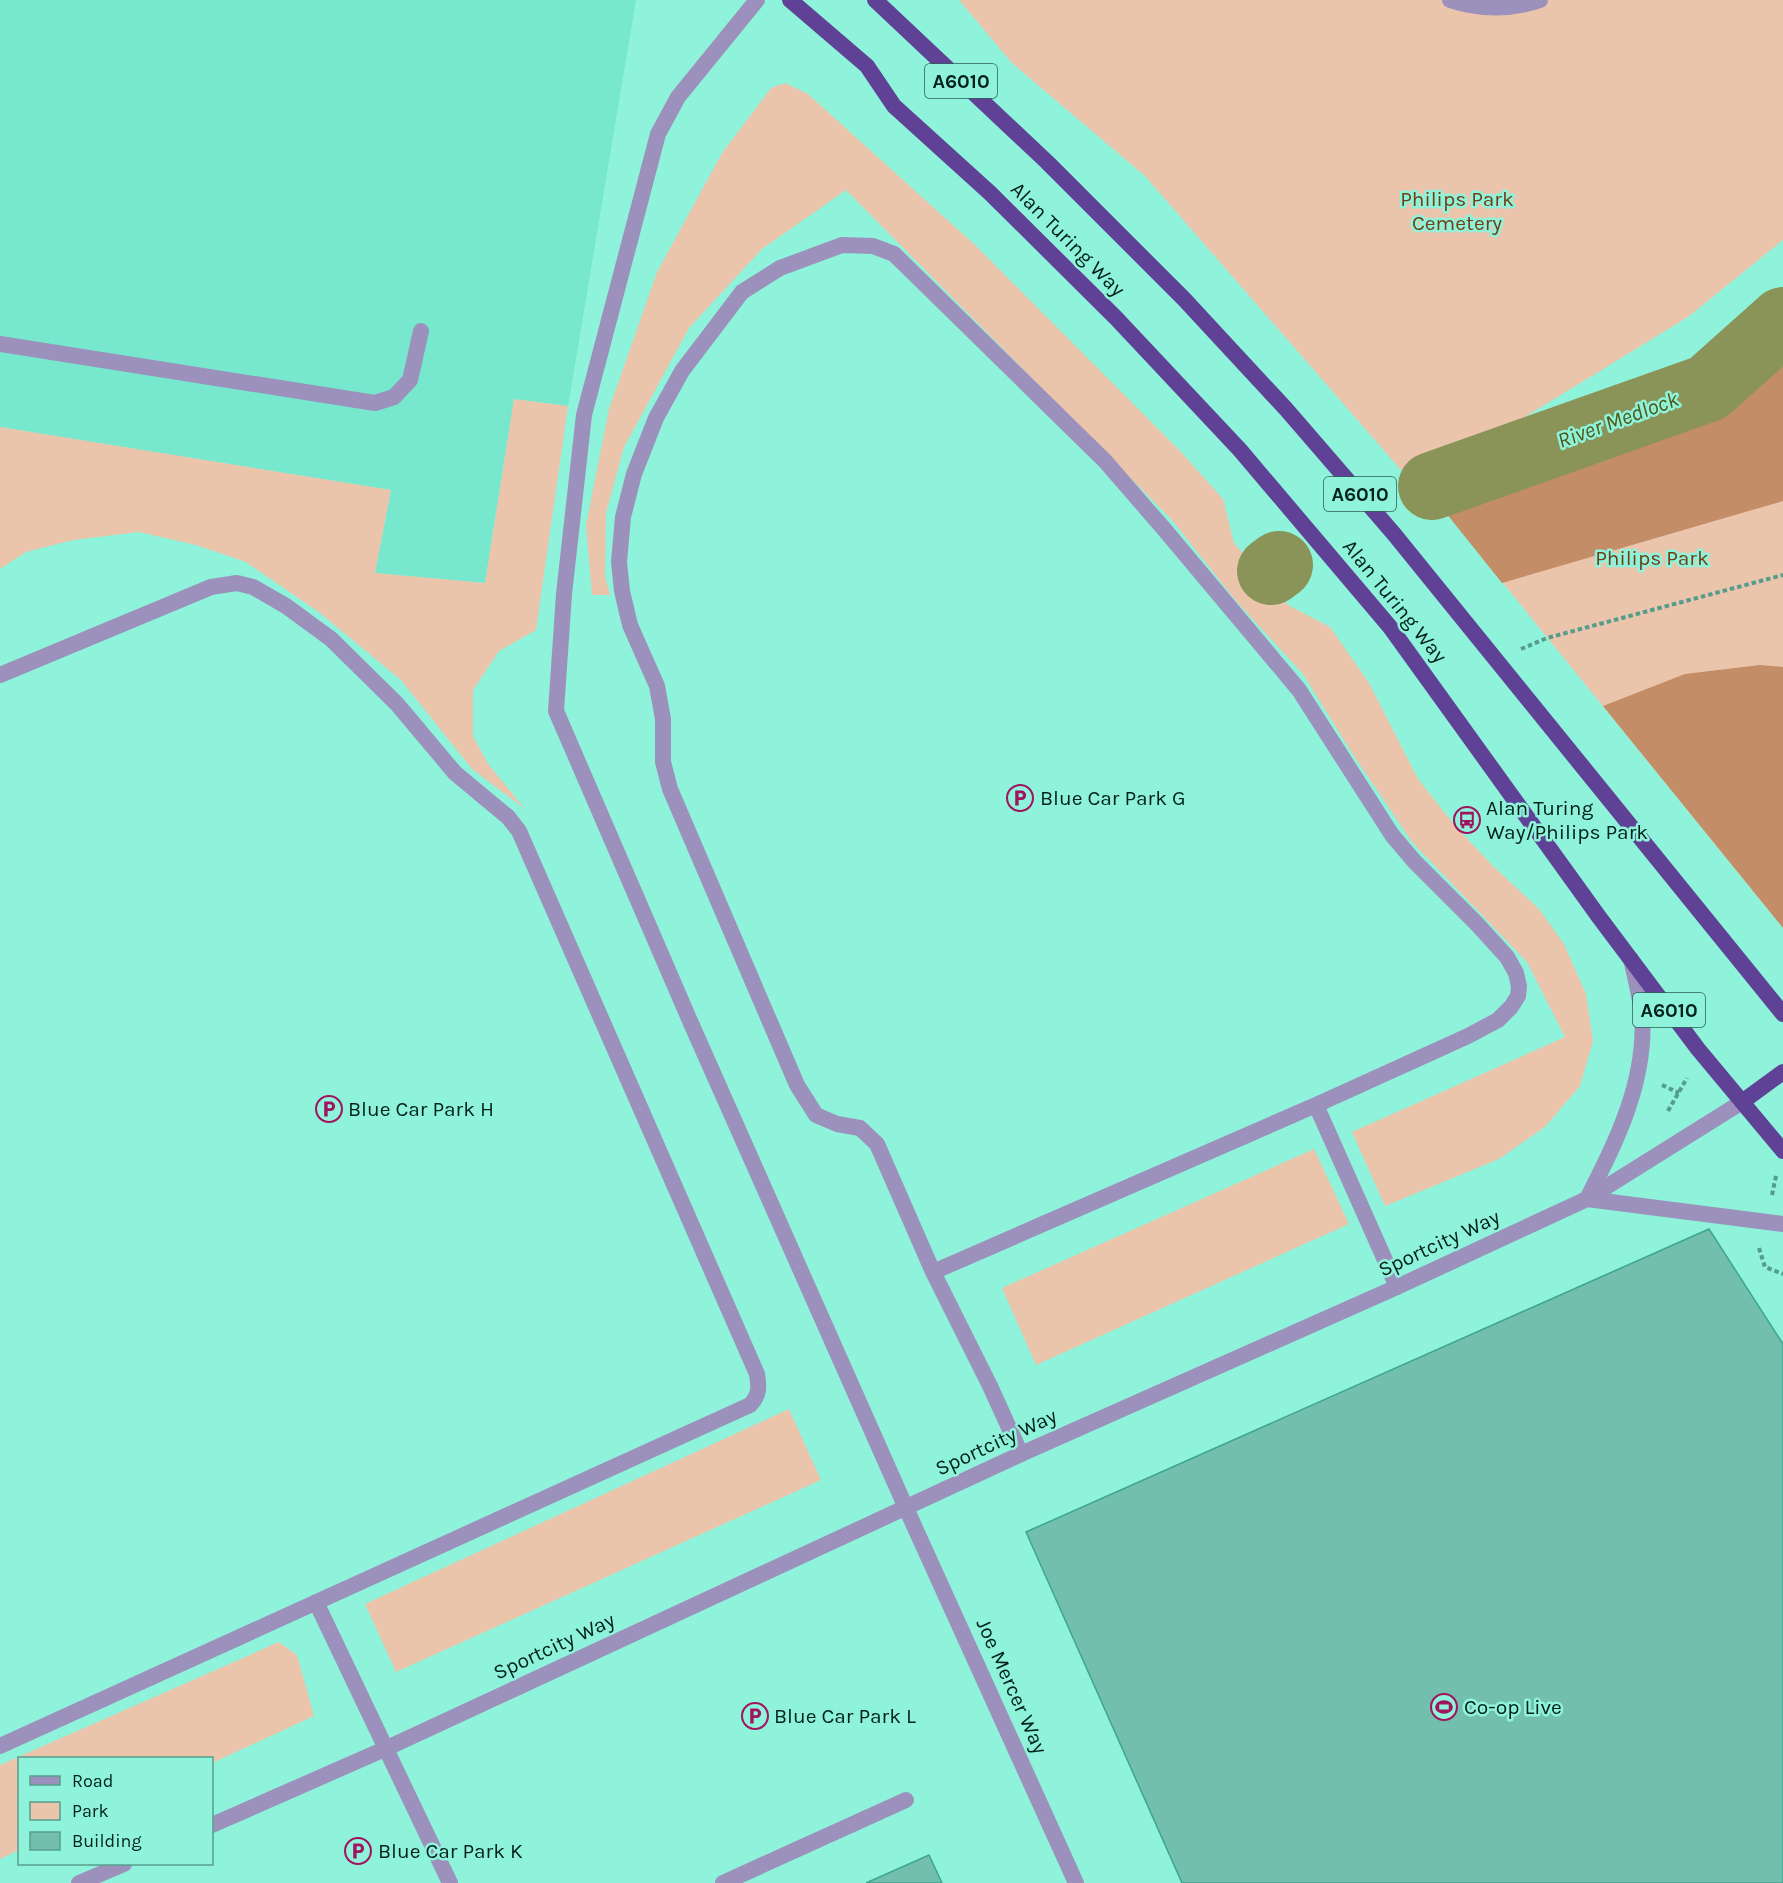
<svg xmlns="http://www.w3.org/2000/svg" width="1783" height="1883" font-family="Karla,sans-serif">
<style>
.built{fill:#77e7cd}
.green{fill:#ebc5ab}
.forest{fill:#c28d67}
.lines{fill:none;stroke-linecap:round;stroke-linejoin:round}
.river{stroke:#8a9458;stroke-width:68}
.building{fill:#71bfac;stroke:#3ea58f;stroke-width:1.5}
.path{stroke:#549c8b;stroke-width:4;stroke-dasharray:4.5 3;stroke-linecap:butt}
.service{stroke:#9c91bc;stroke-width:16}
.pedestrian{stroke:#9c91bc;stroke-width:16}
.minor{stroke:#9c91bc;stroke-width:16}
.tertiary{stroke:#9c91bc;stroke-width:16}
.trunk{stroke:#5f4296;stroke-width:16}
.labels{text-anchor:middle;dominant-baseline:central;stroke-width:5;stroke-linejoin:round;paint-order:stroke}
.shield{fill:#8ff2da;stroke:#2c6054;stroke-width:1.5}
.shield-label{font-size:20px;font-weight:bold;fill:#02221b}
.park-label{font-size:21px;fill:#713e12;stroke:#8ff2da}
.street-label{font-size:21px;fill:#02221b;stroke:#8ff2da}
.poi-label{font-size:21px;fill:#02221b;stroke:#8ff2da;text-anchor:start}
.water-label{font-size:22px;font-style:italic;fill:#515915;stroke:#8ff2da}
</style>
<rect width="100%" height="100%" fill="#8ff2da"/>
<!-- built -->
<path class="built" d="M0,0H636L568,406L514,399L485,583L375,573L391,490L0,427Z"/>
<!-- green -->
<path class="green" d="M959,0H1783V240L1688,317L1414,485L1145,176L1012,63Z
M785,83L808,94L975,245L1181,452L1223,499L1234,543L1288,605L1330,627L1369,683L1418,779L1456,827L1493,866L1539,909L1564,944L1586,994L1593,1041L1580,1086L1545,1127L1499,1159L1385,1206L1352,1132L1565,1037L1527,962L1412,842L1352,753L1303,674L1236,601L1172,520L846,190L762,249L689,328L624,447L606,513L605,576L610,595H592L586,525L609,409L657,272L722,153L771,88Z
M1783,332V928L1434,498L1713,396Z
M514,399L568,406L536,630L499,651L473,690V736L488,764L525,809L472,769L401,680L320,613L246,562L196,545L139,532L73,540L26,552L0,569V427L391,490L375,573L485,583Z
M1314,1149L1349,1224L1036,1365L1002,1288Z
M789,1409L821,1480L396,1672L365,1604Z
M279,1642L297,1655L314,1716L212,1763V1758H20L19,1850L0,1859V1765Z"/>
<!-- forest -->
<path class="forest" d="M1783,332V501L1502,583L1434,498L1713,396Z
M1760,665L1783,667V928L1603,706L1685,674Z"/>
<g class="lines">
<!-- river -->
<path class="river" d="M1432,486L1708,388L1783,321
M1271,571L1279,565"/>
</g>
<!-- building -->
<path class="building" d="M1709,1229L1783,1344V1883H1182L1026,1532Z
M929,1855L942,1883H866Z"/>
<g class="lines">
<!-- path -->
<path class="path" d="M1521,649L1547,638L1783,575
M1662,1085L1679,1093
M1668,1111L1687,1078
M1772,1195L1776,1176
M1759,1248L1765,1267L1783,1274"/>
<!-- service -->
<path class="service" d="M757,0L678,97L658,134L584,415L564,594L556,711L690,1021L906,1508
M1450,0C1479,10 1512,10 1540,0
M0,344L375,403L394,397L410,380L421,331
M0,675L211,587L237,583L253,587L286,606L331,639L397,704L455,773L508,817L519,831L757,1374C759,1386 760,1395 750,1405L0,1746
M1316,1105L1397,1287
M933,1272L1316,1105L1468,1036L1498,1020L1511,1007L1518,996L1519,986L1516,973L1507,957L1477,924L1414,861L1392,835L1299,690L1164,529L1105,461L894,254L873,246L842,245L780,268L742,292L682,371L656,418L634,474L623,517L619,562L622,591L630,625L657,686L663,719V762L670,789L797,1085L816,1115L837,1124L860,1128L877,1144L933,1272L990,1386L1021,1454
M316,1602L450,1883
M723,1883L906,1800"/>
<!-- pedestrian -->
<path class="pedestrian" d="M906,1508L1076,1883"/>
<!-- minor -->
<path class="minor" d="M212,1825L387,1748L1021,1454L1397,1287L1587,1199L1742,1102
M79,1883L124,1864"/>
<!-- tertiary -->
<path class="tertiary" d="M1631,959C1635,977 1640,996 1642,1014C1647,1081 1616,1142 1587,1199L1783,1224"/>
<!-- trunk -->
<path class="trunk" d="M790,0L867,66L894,106L990,193L1116,318L1240,450L1390,627L1599,917L1698,1049L1783,1151
M875,0L1047,162L1184,299L1286,409L1394,534L1783,1014
M1742,1102L1783,1072"/>
</g>
<!-- icons -->
<defs>
<symbol id="parking-ring" viewBox="-11 -11 22 22"><circle r="9.5" fill="#8ff2da" stroke="#a0135d" stroke-width="1.5"/><path d="M-3.5-5.5H1a3.5 3.5 0 0 1 0 7H-1V5.5H-3.5ZM-1-3.4V-.6H.8a1.4 1.4 0 0 0 0-2.8Z" fill="#a0135d"/></symbol>
<symbol id="bus-ring" viewBox="-11 -11 22 22"><circle r="9.5" fill="#8ff2da" stroke="#a0135d" stroke-width="1.5"/><path d="M-5-6H5V4H4V6H2V4H-2V6H-4V4H-5ZM-3.5-4V0h7V-4ZM-3.5 1.2v1.5H-2V1.2ZM2 1.2v1.5H3.5V1.2Z" fill="#a0135d"/></symbol>
<symbol id="stadium-ring" viewBox="-11 -11 22 22"><circle r="9.5" fill="#8ff2da" stroke="#a0135d" stroke-width="1.5"/><path d="M0-5a6.5 5 0 1 0 0 10a6.5 5 0 1 0 0-10ZM-3.5-1.8h7v3.6h-7Z" fill="#a0135d"/></symbol>
</defs>
<g fill-rule="evenodd">
<use href="#parking-ring" x="1005" y="783" width="30" height="30"/>
<use href="#bus-ring" x="1452" y="805" width="30" height="30"/>
<use href="#parking-ring" x="314" y="1094" width="30" height="30"/>
<use href="#stadium-ring" x="1429" y="1692" width="30" height="30"/>
<use href="#parking-ring" x="740" y="1701" width="30" height="30"/>
<use href="#parking-ring" x="343" y="1836" width="30" height="30"/>
</g>
<g class="labels">
<!-- shield labels -->
<g class="shield">
<rect x="925" y="64" width="72" height="34" rx="4.5"/>
<rect x="1324" y="477" width="72" height="34" rx="4.5"/>
<rect x="1633" y="993" width="72" height="34" rx="4.5"/>
</g>
<g class="shield-label">
<text x="961" y="81">A6010</text>
<text x="1360" y="494">A6010</text>
<text x="1669" y="1010">A6010</text>
</g>
<!-- park labels -->
<g class="park-label">
<text x="1457" y="199">Philips Park<tspan x="1457" dy="24">Cemetery</tspan></text>
<text x="1652" y="558">Philips Park</text>
</g>
<!-- street labels -->
<g class="street-label">
<text transform="translate(1068 239) rotate(45)">Alan Turing Way</text>
<text transform="translate(1395 601) rotate(51)">Alan Turing Way</text>
<text transform="translate(1439 1243) rotate(-25)">Sportcity Way</text>
<text transform="translate(996 1442) rotate(-25)">Sportcity Way</text>
<text transform="translate(554 1646) rotate(-25)">Sportcity Way</text>
<text transform="translate(1012 1686) rotate(66)">Joe Mercer Way</text>
</g>
<!-- poi labels -->
<g class="poi-label">
<text x="1040" y="798">Blue Car Park G</text>
<text x="1486" y="808">Alan Turing<tspan x="1486" dy="24">Way/Philips Park</tspan></text>
<text x="348" y="1109">Blue Car Park H</text>
<text x="1464" y="1707">Co-op Live</text>
<text x="774" y="1716">Blue Car Park L</text>
<text x="378" y="1851">Blue Car Park K</text>
</g>
<!-- water labels -->
<g class="water-label">
<text transform="translate(1618 420) rotate(-20)">River Medlock</text>
</g>
</g>
<!-- legend -->
<rect x="18" y="1757" width="195" height="108" fill="#8ff2da" stroke="#579f8e" stroke-width="1.5"/>
<rect x="30" y="1776" width="30" height="9" fill="#9c91bc" stroke="#579f8e" stroke-width="1.5"/>
<text x="72" y="1787" font-size="18" fill="#02221b">Road</text>
<rect x="30" y="1802" width="30" height="18" fill="#ebc5ab" stroke="#579f8e" stroke-width="1.5"/>
<text x="72" y="1817" font-size="18" fill="#02221b">Park</text>
<rect x="30" y="1832" width="30" height="18" fill="#71bfac" stroke="#579f8e" stroke-width="1.5"/>
<text x="72" y="1847" font-size="18" fill="#02221b">Building</text>
</svg>
